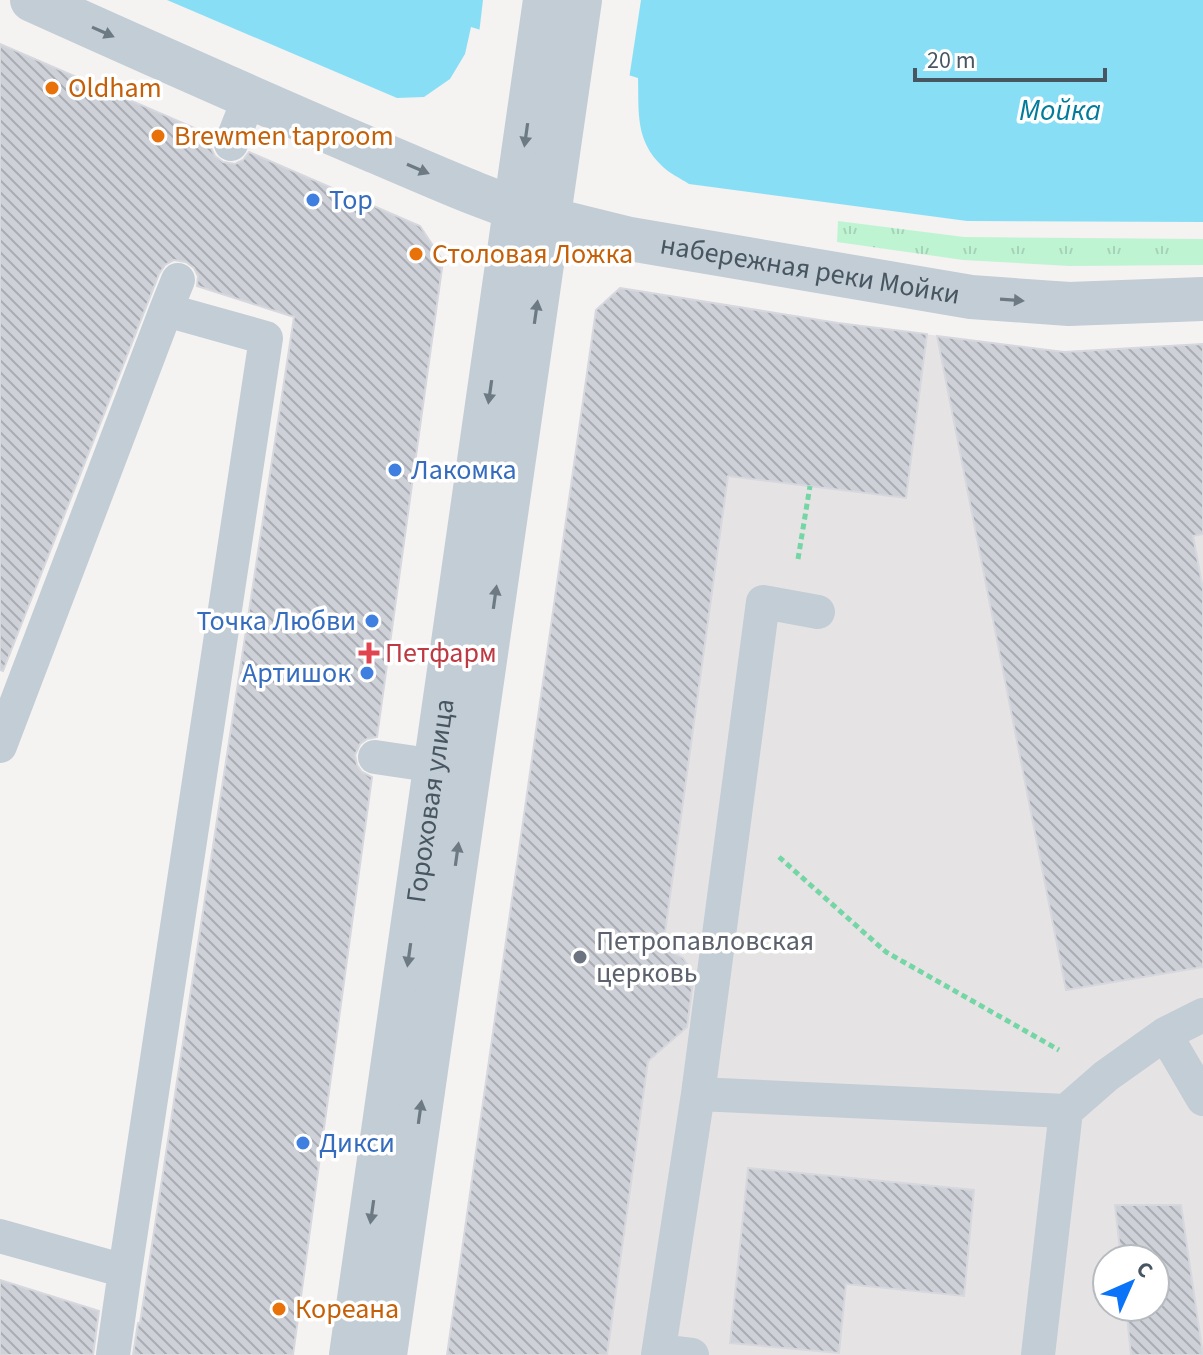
<svg xmlns="http://www.w3.org/2000/svg" width="1203" height="1355" font-family="'Source Sans 3',sans-serif">
<style>
.education{fill:#e6e3e4;fill-rule:evenodd}
.grass{fill:url(#grass-tufts)}
.water{fill:#88dff5}
.pier{fill:#f5f2f2}
.building{fill:url(#building-back-hatch);stroke:#d6d8de;stroke-width:2}
.lines{fill:none;stroke-linecap:round;stroke-linejoin:round}
.path{stroke:#73d6a4;stroke-width:5;stroke-dasharray:6 4;stroke-linecap:butt}
.service{stroke:#c2cdd5;stroke-width:34}
.minor{stroke:#c2cdd5;stroke-width:44}
.tertiary{stroke:#c2cdd5;stroke-width:44}
.oneway{fill:#6d7a84}
.food-dot{fill:#e8710a;stroke:#fff;stroke-width:3}
.shop-dot{fill:#3f7fe0;stroke:#fff;stroke-width:3}
.health-dot{fill:#e0444e;stroke:#fff;stroke-width:3}
.worship-dot{fill:#6b7280;stroke:#fff;stroke-width:3}
.labels{text-anchor:middle;dominant-baseline:central;stroke-width:7;stroke-linejoin:round;paint-order:stroke}
.food-label{font-size:28px;fill:#c56008;stroke:#fff;text-anchor:start}
.shop-label{font-size:28px;fill:#366cbe;stroke:#fff;text-anchor:start}
.street-label{font-size:28px;fill:#485662;stroke:#fff}
.health-label{font-size:28px;fill:#be3a42;stroke:#fff;text-anchor:start}
.worship-label{font-size:28px;fill:#5b616d;stroke:#fff;text-anchor:start}
.water-label{font-size:30px;font-style:italic;fill:#037b9b;stroke:#fff}
</style>
<defs>
<pattern id="grass-tufts" width="24" height="20" patternUnits="userSpaceOnUse" patternTransform="scale(2)"><rect width="24" height="20" fill="#bff4d3"/><path d="M3 7l-1-3M5 7V3M7 7l1-3M15 17l-1-3M17 17v-4M19 17l1-3" fill="none" stroke="#a6d3b8"/></pattern>
<pattern id="building-back-hatch" width="6" height="6" patternUnits="userSpaceOnUse" patternTransform="scale(2)"><rect width="6" height="6" fill="#ced1d8"/><path d="M-1 5l2 2M0 0l6 6M5-1l2 2" fill="none" stroke="#a9acb3"/></pattern>
</defs>
<rect width="100%" height="100%" fill="#f5f2f2"/>
<!-- education -->
<path class="education" d="M620,288L838,323L1064,352L1203,344V1355H447ZM1107,1259H1155V1307H1107Z"/>
<!-- grass -->
<path class="grass" d="M838,221L964,237L1203,239V265L1070,266L963,260L837,242Z"/>
<!-- water -->
<path class="water" d="M167,0H1203V222L967,221L689,184C680,178 669,173 662,166C635,140 639,112 638,78L471,27L465,54L450,79L424,97L397,98Z"/>
<!-- pier -->
<path class="pier" d="M483,0H641L629,79L479,34Z"/>
<!-- building -->
<path class="building" d="M0,44L213,136L211,148L215,156L223,162L235,164L243,160L249,152L420,226L443,261L377,737L367,739L360,744L355,755L357,765L362,772L372,777L293,1355H133L138,1323H140L294,317L197,286L198,276L194,268L186,262L174,260L165,265L159,274L3,671L0,670Z
M620,288L838,323L927,334L906,498L728,476L663,947L683,958L694,974L687,1027L648,1061L607,1355H447L596,310Z
M937,336L1064,352L1203,344V534L1193,536L1203,589V967L1066,990Z
M748,1168L974,1190L964,1296L846,1284L839,1353L730,1343Z
M1115,1205H1181L1203,1355H1131L1126,1307H1155V1259H1121Z
M0,1280L99,1311L93,1355H0Z"/>
<g class="lines">
<!-- path -->
<path class="path" d="M798,559L810,486
M779,857L886,952L1059,1050"/>
<!-- service -->
<path class="service" d="M231,144L249,98
M166,310L178,280
M818,612L763,602L698,1094L1066,1111L1106,1076L1165,1034L1203,1015
M0,746L166,310L266,338L125,1271
M375,757L436,766
M1165,1034L1203,1099
M0,1236L125,1271L113,1355
M659,1351L692,1355
M658,1355L698,1094
M1038,1355L1066,1111"/>
<!-- minor -->
<g class="minor">
<path id="s1" d="M549,219L630,239L971,297L1069,304L1203,299"/>
<path id="s2" d="M351,1355L545,0"/>
</g>
<!-- tertiary -->
<path class="tertiary" d="M32,0C143,50 255,100 367,148C427,173 486,201 549,219
M385,1355L580,0"/>
</g>
<!-- one-way arrows -->
<defs><path id="oneway-solid" d="M-6-.8H1V-3.2L6.5 0L1 3.2V.8H-6Z" transform="scale(2)"/></defs>
<g class="oneway">
<use href="#oneway-solid" transform="translate(103 32) rotate(24)"/>
<use href="#oneway-solid" transform="translate(526 135) rotate(98)"/>
<use href="#oneway-solid" transform="translate(418 169) rotate(23)"/>
<use href="#oneway-solid" transform="translate(1012 300) rotate(4)"/>
<use href="#oneway-solid" transform="translate(536 312) rotate(-82)"/>
<use href="#oneway-solid" transform="translate(490 392) rotate(98)"/>
<use href="#oneway-solid" transform="translate(495 597) rotate(-82)"/>
<use href="#oneway-solid" transform="translate(457 854) rotate(-82)"/>
<use href="#oneway-solid" transform="translate(409 955) rotate(98)"/>
<use href="#oneway-solid" transform="translate(420 1112) rotate(-82)"/>
<use href="#oneway-solid" transform="translate(372 1212) rotate(98)"/>
</g>
<!-- markers -->
<g class="food-dot">
<circle cx="52" cy="88" r="8"/>
<circle cx="158" cy="136" r="8"/>
<circle cx="416" cy="254" r="8"/>
<circle cx="279" cy="1309" r="8"/>
</g>
<g class="shop-dot">
<circle cx="313" cy="200" r="8"/>
<circle cx="395" cy="470" r="8"/>
<circle cx="372" cy="621" r="8"/>
<circle cx="367" cy="673" r="8"/>
<circle cx="303" cy="1143" r="8"/>
</g>
<path class="health-dot" d="M365 641h8v8h8v8h-8v8h-8v-8h-8v-8h8z"/>
<circle class="worship-dot" cx="580" cy="957" r="8"/>
<g class="labels">
<!-- food labels -->
<g class="food-label">
<text x="68" y="88">Oldham</text>
<text x="174" y="136">Brewmen taproom</text>
<text x="432" y="254">Столовая Ложка</text>
<text x="295" y="1309">Кореана</text>
</g>
<!-- shop labels -->
<g class="shop-label">
<text x="329" y="200">Top</text>
<text x="411" y="470">Лакомка</text>
<text x="356" y="621" text-anchor="end">Точка Любви</text>
<text x="351" y="673" text-anchor="end">Артишок</text>
<text x="319" y="1143">Дикси</text>
</g>
<!-- street labels -->
<g class="street-label">
<text stroke="none"><textPath href="#s1" startOffset="266">набережная реки Мойки</textPath></text>
<text stroke="none"><textPath href="#s2" startOffset="560">Гороховая улица</textPath></text>
</g>
<!-- health labels -->
<g class="health-label">
<text x="385" y="653">Петфарм</text>
</g>
<!-- worship labels -->
<g class="worship-label">
<text x="596" y="941">Петропавловская<tspan x="596" dy="32">церковь</tspan></text>
</g>
<!-- water labels -->
<g class="water-label">
<text x="1060" y="110">Мойка</text>
</g>
</g>
<!-- north arrow -->
<g transform="translate(1131 1283) rotate(45)"><circle r="38" fill="#ffffff" stroke="#b6bbc0" stroke-width="2"/>
<path d="M0-6L14 30L0 20L-14 30Z" fill="#0a73f7"/>
<text y="-12" font-size="22" font-weight="bold" text-anchor="middle" fill="#485662">С</text>
</g>
<!-- scale -->
<path d="M915 68v12h190v-12" fill="none" stroke="#485662" stroke-width="4"/>
<text x="927" y="68" font-size="24" fill="#485662" stroke="#ffffff" stroke-width="6" paint-order="stroke">20 m</text>
</svg>
